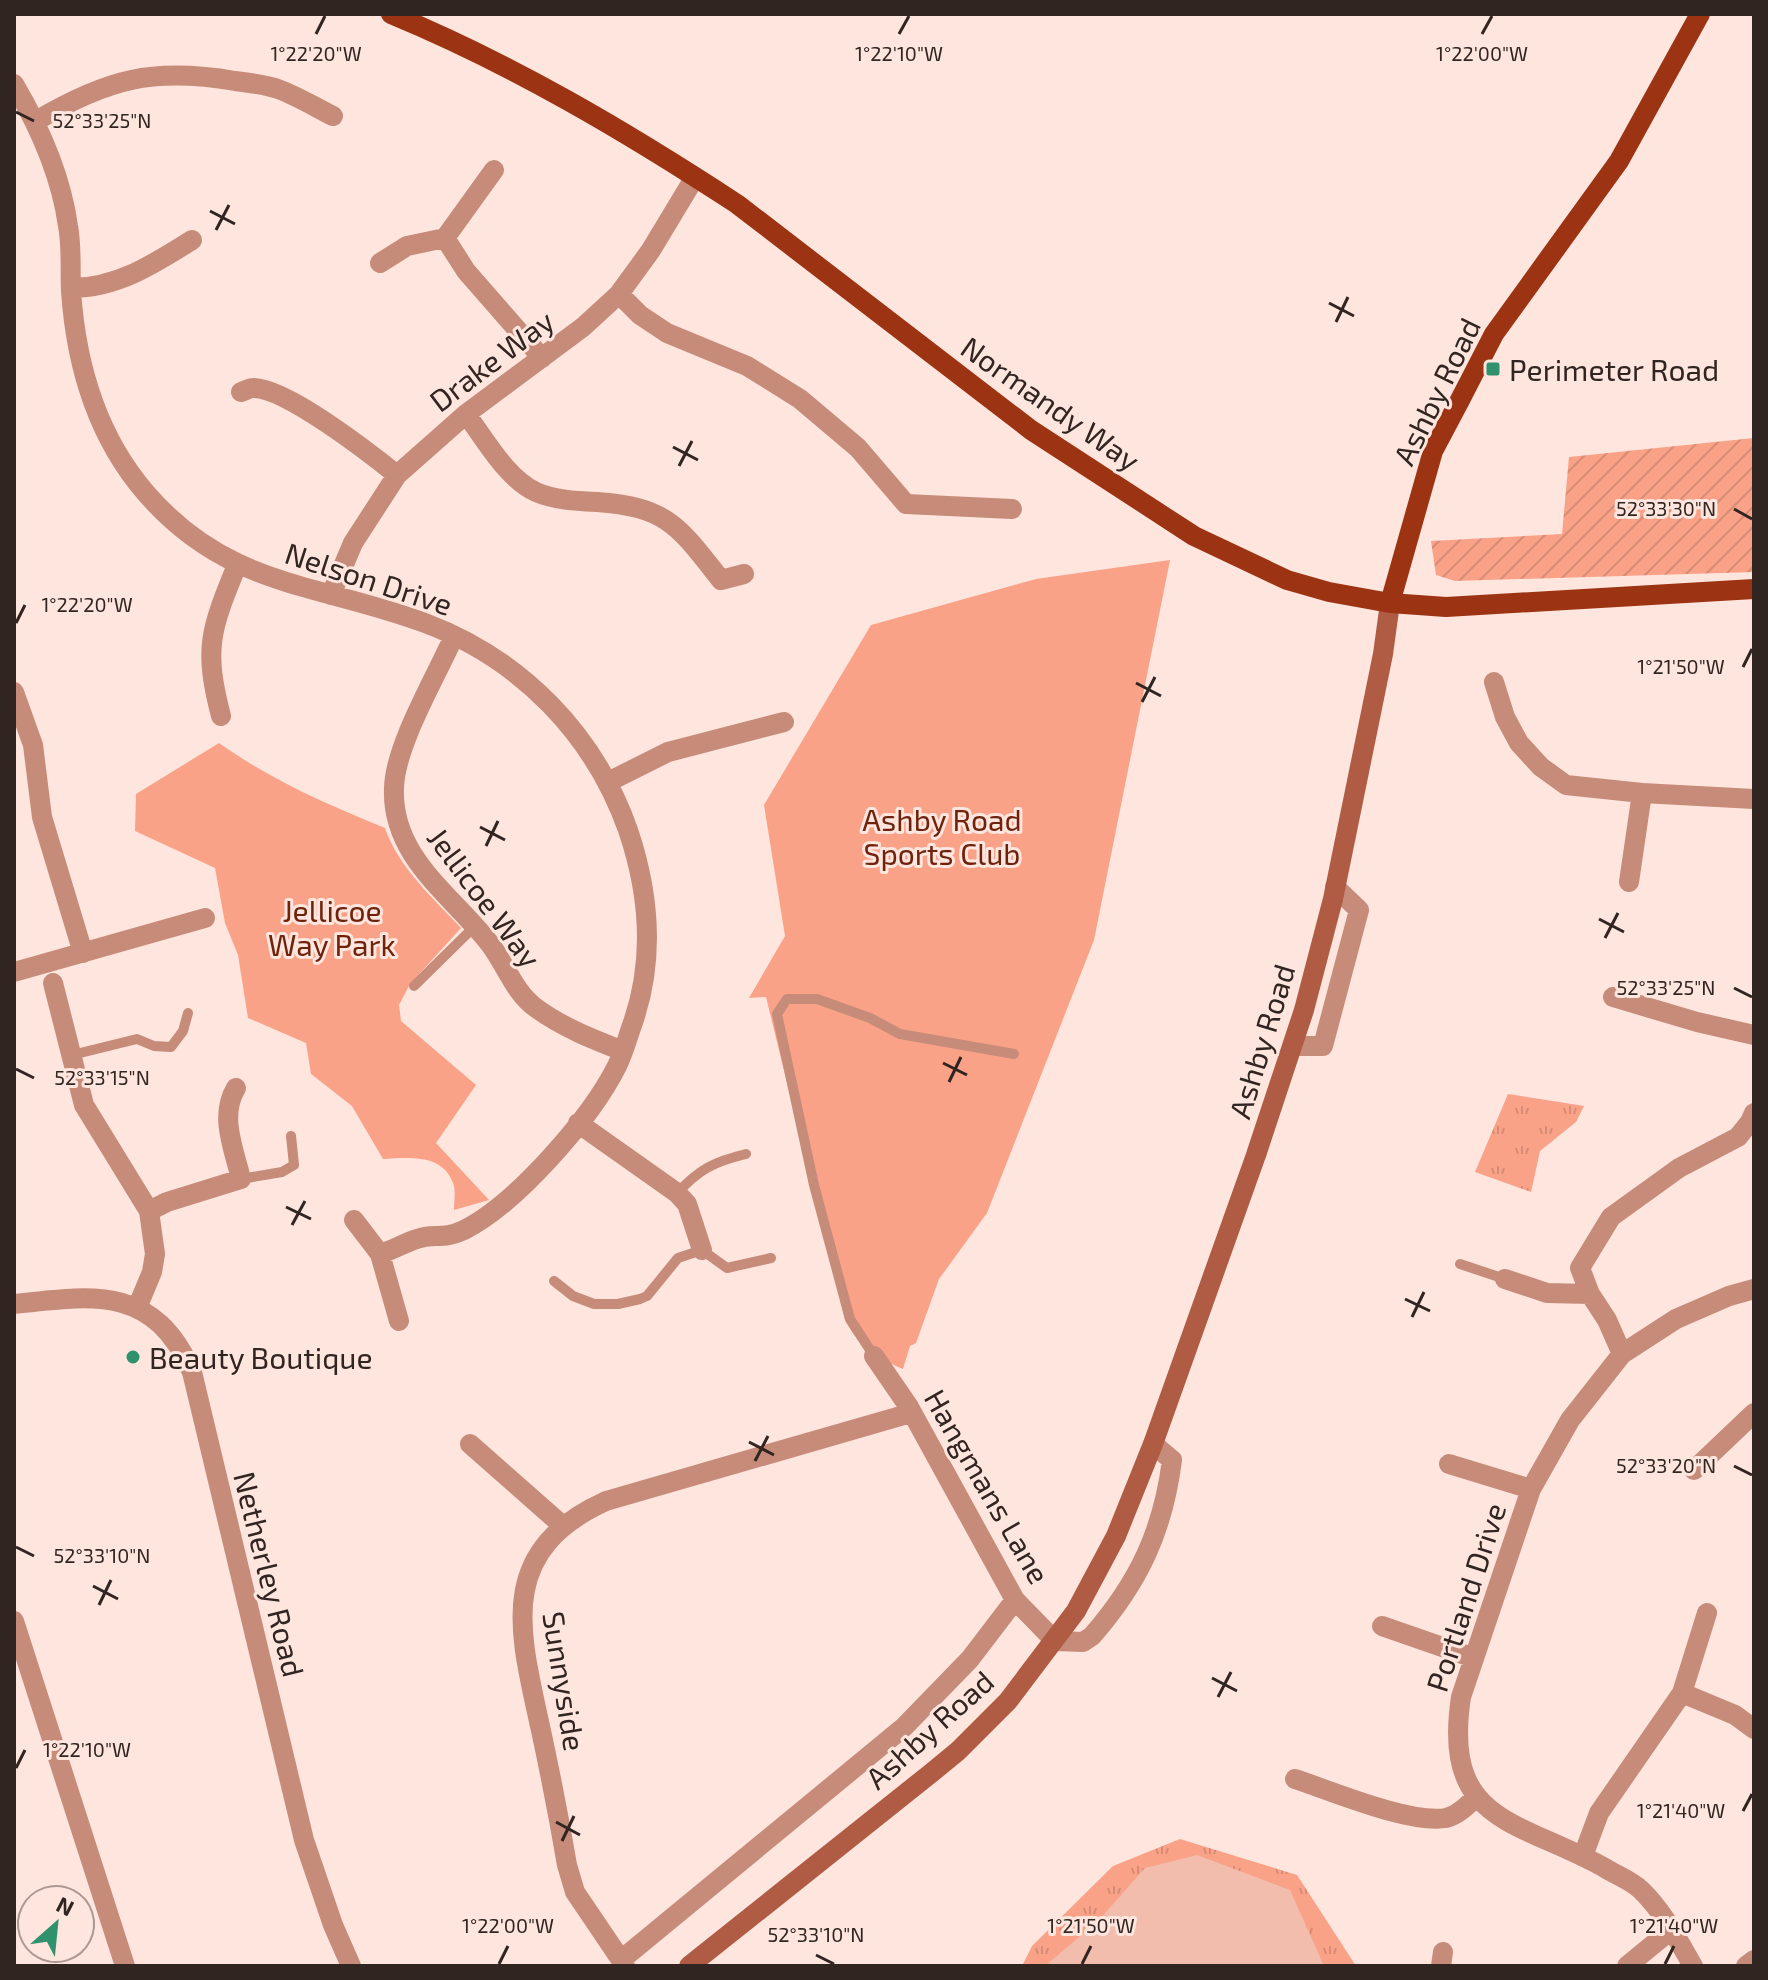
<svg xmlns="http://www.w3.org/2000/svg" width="1768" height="1980" font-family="'Exo 2',sans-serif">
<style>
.grass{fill:url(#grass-tufts)}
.park{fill:#faa288}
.garden{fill:url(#garden-furrows)}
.water{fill:#f3bdad}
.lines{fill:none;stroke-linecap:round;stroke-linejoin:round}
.service{stroke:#c78b7a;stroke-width:10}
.minor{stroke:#c78b7a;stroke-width:20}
.secondary{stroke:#b05b43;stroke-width:20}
.primary{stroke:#9c3312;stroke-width:20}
.ticks{fill:none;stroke:#302521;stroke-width:3}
.poi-dot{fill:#30926c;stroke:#fee5de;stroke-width:3}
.labels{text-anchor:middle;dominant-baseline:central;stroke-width:6;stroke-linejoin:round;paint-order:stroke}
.street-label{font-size:30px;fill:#302521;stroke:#fee5de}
.poi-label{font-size:30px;fill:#302521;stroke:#fee5de;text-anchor:start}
.park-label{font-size:30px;fill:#70230c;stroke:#fee5de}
.ticks-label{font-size:20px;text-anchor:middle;fill:#302521;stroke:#fee5de;stroke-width:6;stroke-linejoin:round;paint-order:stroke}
</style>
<defs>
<pattern id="grass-tufts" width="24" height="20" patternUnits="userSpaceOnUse" patternTransform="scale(2)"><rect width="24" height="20" fill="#faa288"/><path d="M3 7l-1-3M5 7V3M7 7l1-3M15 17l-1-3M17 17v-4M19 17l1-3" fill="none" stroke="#d78b75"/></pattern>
<pattern id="garden-furrows" width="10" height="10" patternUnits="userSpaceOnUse" patternTransform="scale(2)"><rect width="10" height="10" fill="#faa288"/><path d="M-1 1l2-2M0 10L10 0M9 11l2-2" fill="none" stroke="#d78b75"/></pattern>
</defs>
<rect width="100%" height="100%" fill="#fee5de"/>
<!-- grass -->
<path class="grass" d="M1508,1094L1584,1106L1576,1122L1540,1151L1531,1192L1475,1172Z
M1180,1839L1297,1875L1356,1966H1022L1032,1946L1113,1866Z"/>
<!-- park -->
<path class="park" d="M1170,560L1094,940L987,1213L939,1279L916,1343L910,1346L903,1369C873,1356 861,1349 845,1320L766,997L749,998L785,936L764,805L871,625L1036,579Z
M219,743C271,780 326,804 385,828C398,867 434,899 461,928L410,984L399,1005L401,1021L476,1085L436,1143L489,1200L454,1210C454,1202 456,1190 453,1183C442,1153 408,1158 383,1159L352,1106L311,1074L306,1043L248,1018L238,955L225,923L215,868L135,831L136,794Z"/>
<!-- garden -->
<path class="garden" d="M1754,438V572L1455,581L1436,575L1431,541L1562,534L1569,457Z"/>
<!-- water -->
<path class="water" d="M1197,1855L1290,1890L1324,1966H1045L1098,1921L1145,1868Z"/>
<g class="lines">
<!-- service -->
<path class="service" d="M414,986L474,927
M72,1055L137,1039L154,1046L171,1047L183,1031L188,1013
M241,1179L282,1172L294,1165L291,1136
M677,1193C700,1169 713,1162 746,1154
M1460,1264L1505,1279
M554,1281L573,1296L594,1304H618L640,1299L647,1296L678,1258L702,1250L727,1268L771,1258
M874,1356L850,1319L814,1185L777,1014L787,999H817L870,1018L900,1034L1014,1054"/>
<!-- minor -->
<path class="minor" d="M14,84C40,128 61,175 68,226C72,247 70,269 71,291C76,364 97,436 145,492C227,588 318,583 425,623C521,659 594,734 628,830C650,895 655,963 631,1028C627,1040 623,1054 617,1066C591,1118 516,1204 464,1230C443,1240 433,1233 417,1239C404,1243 393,1250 380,1254
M36,121C107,79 153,67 235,81C249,83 265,84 278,89C297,96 315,107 333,116
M494,170L445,238L466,271L542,358
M380,263L407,246L445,238
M71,288C117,288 154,264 192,240
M619,294L640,315L667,333L747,366L800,399L858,448L906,504L1012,509
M241,392C245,391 249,388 253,388C285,387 371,454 397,475
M466,414C485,439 506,478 536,492C554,500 576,501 597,502C668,507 679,527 721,580L744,574
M331,595L353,543L397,475L466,414L583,327L619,294L651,250L695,177
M454,636C436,677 395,745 394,788C391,857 452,895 490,944C506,965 514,992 536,1008C562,1027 592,1039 623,1051
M1494,682L1505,717L1519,743L1541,767L1566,785L1642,793L1754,799
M14,692L33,745L42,817L83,953
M221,716C203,647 211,629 237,565
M608,782L668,752L784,722
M1629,882L1642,793
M14,972L205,918
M53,983L84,1105L149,1211L155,1254L152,1272L137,1308
M1613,997L1697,1022L1754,1035
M1293,1046H1323L1359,910L1335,887
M578,1123L677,1193L687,1204L702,1250
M149,1211L167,1202L241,1179C234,1149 219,1116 236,1088
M354,1220L380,1254L399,1321
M1505,1279L1547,1293L1590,1294L1607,1320L1622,1354
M1590,1294L1580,1268L1611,1217L1679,1168L1738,1137L1750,1122L1754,1113
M14,1304C94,1295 154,1285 192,1372L304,1840L333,1925L351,1966
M874,1356L909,1407L1015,1600L1055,1641L1083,1642L1092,1636C1139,1582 1163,1531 1172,1460L1153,1444
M470,1444L563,1526
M1449,1464L1531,1489
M1694,1470L1754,1413
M14,1621L125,1966
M1382,1626L1474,1658
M1682,1693L1735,1715L1754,1729
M1295,1779C1332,1791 1409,1824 1446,1818C1458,1815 1468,1805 1476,1797
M1583,1856L1599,1813L1682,1693L1707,1613
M621,1960L904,1727L970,1659L1015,1600
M625,1966L575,1892L567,1865C559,1818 550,1772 540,1726C519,1630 496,1551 606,1501L911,1413
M1441,1966L1443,1952
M1627,1966L1672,1929
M1693,1966C1678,1940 1663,1911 1641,1890C1632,1881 1616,1875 1605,1868C1517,1819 1442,1824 1461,1697L1531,1489L1570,1420L1622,1354L1676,1319L1729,1296L1754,1289
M1746,1966L1754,1960"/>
<!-- secondary -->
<path class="secondary" d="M689,1966L930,1774L958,1751L1008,1701L1076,1611L1116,1536L1153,1444L1256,1155L1304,1010L1333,899L1383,654L1390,603"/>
<!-- primary -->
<path class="primary" d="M391,14C512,64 627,132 737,204L1031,430L1194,536L1287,580L1329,592L1390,603L1446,607L1754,589
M1390,603L1433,451L1460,400L1494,334L1619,161L1700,14"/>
</g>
<!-- ticks -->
<path class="ticks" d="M316,34L325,16M899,34L909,16M1482,34L1492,16M16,112L34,121M210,211L235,224M216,230L229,205M1329,303L1354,316M1336,322L1348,297M673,447L698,460M679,466L692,441M1734,509L1752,519M16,623L25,605M1743,667L1752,649M1136,683L1161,696M1142,702L1155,677M480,827L505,840M486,846L498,821M1599,919L1624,932M1605,938L1618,913M1734,988L1752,997M943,1063L967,1075M16,1069L34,1078M949,1082L961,1057M286,1207L311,1219M292,1225L305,1201M1405,1299L1430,1311M1412,1317L1424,1292M749,1442L774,1455M755,1461L768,1436M1734,1466L1752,1475M16,1547L34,1556M93,1586L118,1599M99,1605L111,1580M1212,1678L1237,1691M1218,1697L1231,1672M16,1768L25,1750M1743,1811L1752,1794M556,1822L580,1835M562,1841L574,1816M816,1955L834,1964M499,1964L508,1946M1082,1964L1091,1946M1665,1964L1674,1946"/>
<!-- markers -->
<g class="poi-dot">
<rect x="1485" y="361" width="16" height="16" rx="4"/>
<circle cx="133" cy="1357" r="8"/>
</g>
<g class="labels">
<!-- street labels -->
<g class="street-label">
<text transform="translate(491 360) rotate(-37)">Drake Way</text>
<text transform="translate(1436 391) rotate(-64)">Ashby Road</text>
<text transform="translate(1051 403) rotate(35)">Normandy Way</text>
<text transform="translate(369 578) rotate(18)">Nelson Drive</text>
<text transform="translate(485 897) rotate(53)">Jellicoe Way</text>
<text transform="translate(1261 1041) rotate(-73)">Ashby Road</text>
<text transform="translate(988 1486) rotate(60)">Hangmans Lane</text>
<text transform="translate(270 1574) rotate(76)">Netherley Road</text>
<text transform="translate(1465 1597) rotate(-72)">Portland Drive</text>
<text transform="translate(565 1681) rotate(81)">Sunnyside</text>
<text transform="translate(929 1729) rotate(-42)">Ashby Road</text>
</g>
<!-- poi labels -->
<g class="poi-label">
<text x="1509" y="369">Perimeter Road</text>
<text x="149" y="1357">Beauty Boutique</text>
</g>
<!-- park labels -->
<g class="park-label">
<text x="942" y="819">Ashby Road<tspan x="942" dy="34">Sports Club</tspan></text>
<text x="332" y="910">Jellicoe<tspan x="332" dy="34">Way Park</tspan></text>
</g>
</g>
<g class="ticks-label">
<text x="316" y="61">1°22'20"W</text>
<text x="899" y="61">1°22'10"W</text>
<text x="1482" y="61">1°22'00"W</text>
<text x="102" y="128">52°33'25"N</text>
<text x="1666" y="516">52°33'30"N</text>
<text x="87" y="612">1°22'20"W</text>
<text x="1681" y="674">1°21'50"W</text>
<text x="1666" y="995">52°33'25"N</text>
<text x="102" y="1085">52°33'15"N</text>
<text x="1666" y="1473">52°33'20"N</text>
<text x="102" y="1563">52°33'10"N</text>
<text x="87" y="1757">1°22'10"W</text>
<text x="1681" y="1818">1°21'40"W</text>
<text x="508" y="1933">1°22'00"W</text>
<text x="1091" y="1933">1°21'50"W</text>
<text x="1674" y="1933">1°21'40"W</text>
<text x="816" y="1942">52°33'10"N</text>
</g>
<!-- border -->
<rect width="1768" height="1980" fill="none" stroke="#302521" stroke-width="32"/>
<!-- north arrow -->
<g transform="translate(56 1924) rotate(27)"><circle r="38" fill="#fee5de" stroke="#ac9892" stroke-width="2"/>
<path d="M0-6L14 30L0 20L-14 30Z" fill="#30926c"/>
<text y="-12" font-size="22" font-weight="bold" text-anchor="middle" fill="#302521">N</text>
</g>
</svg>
